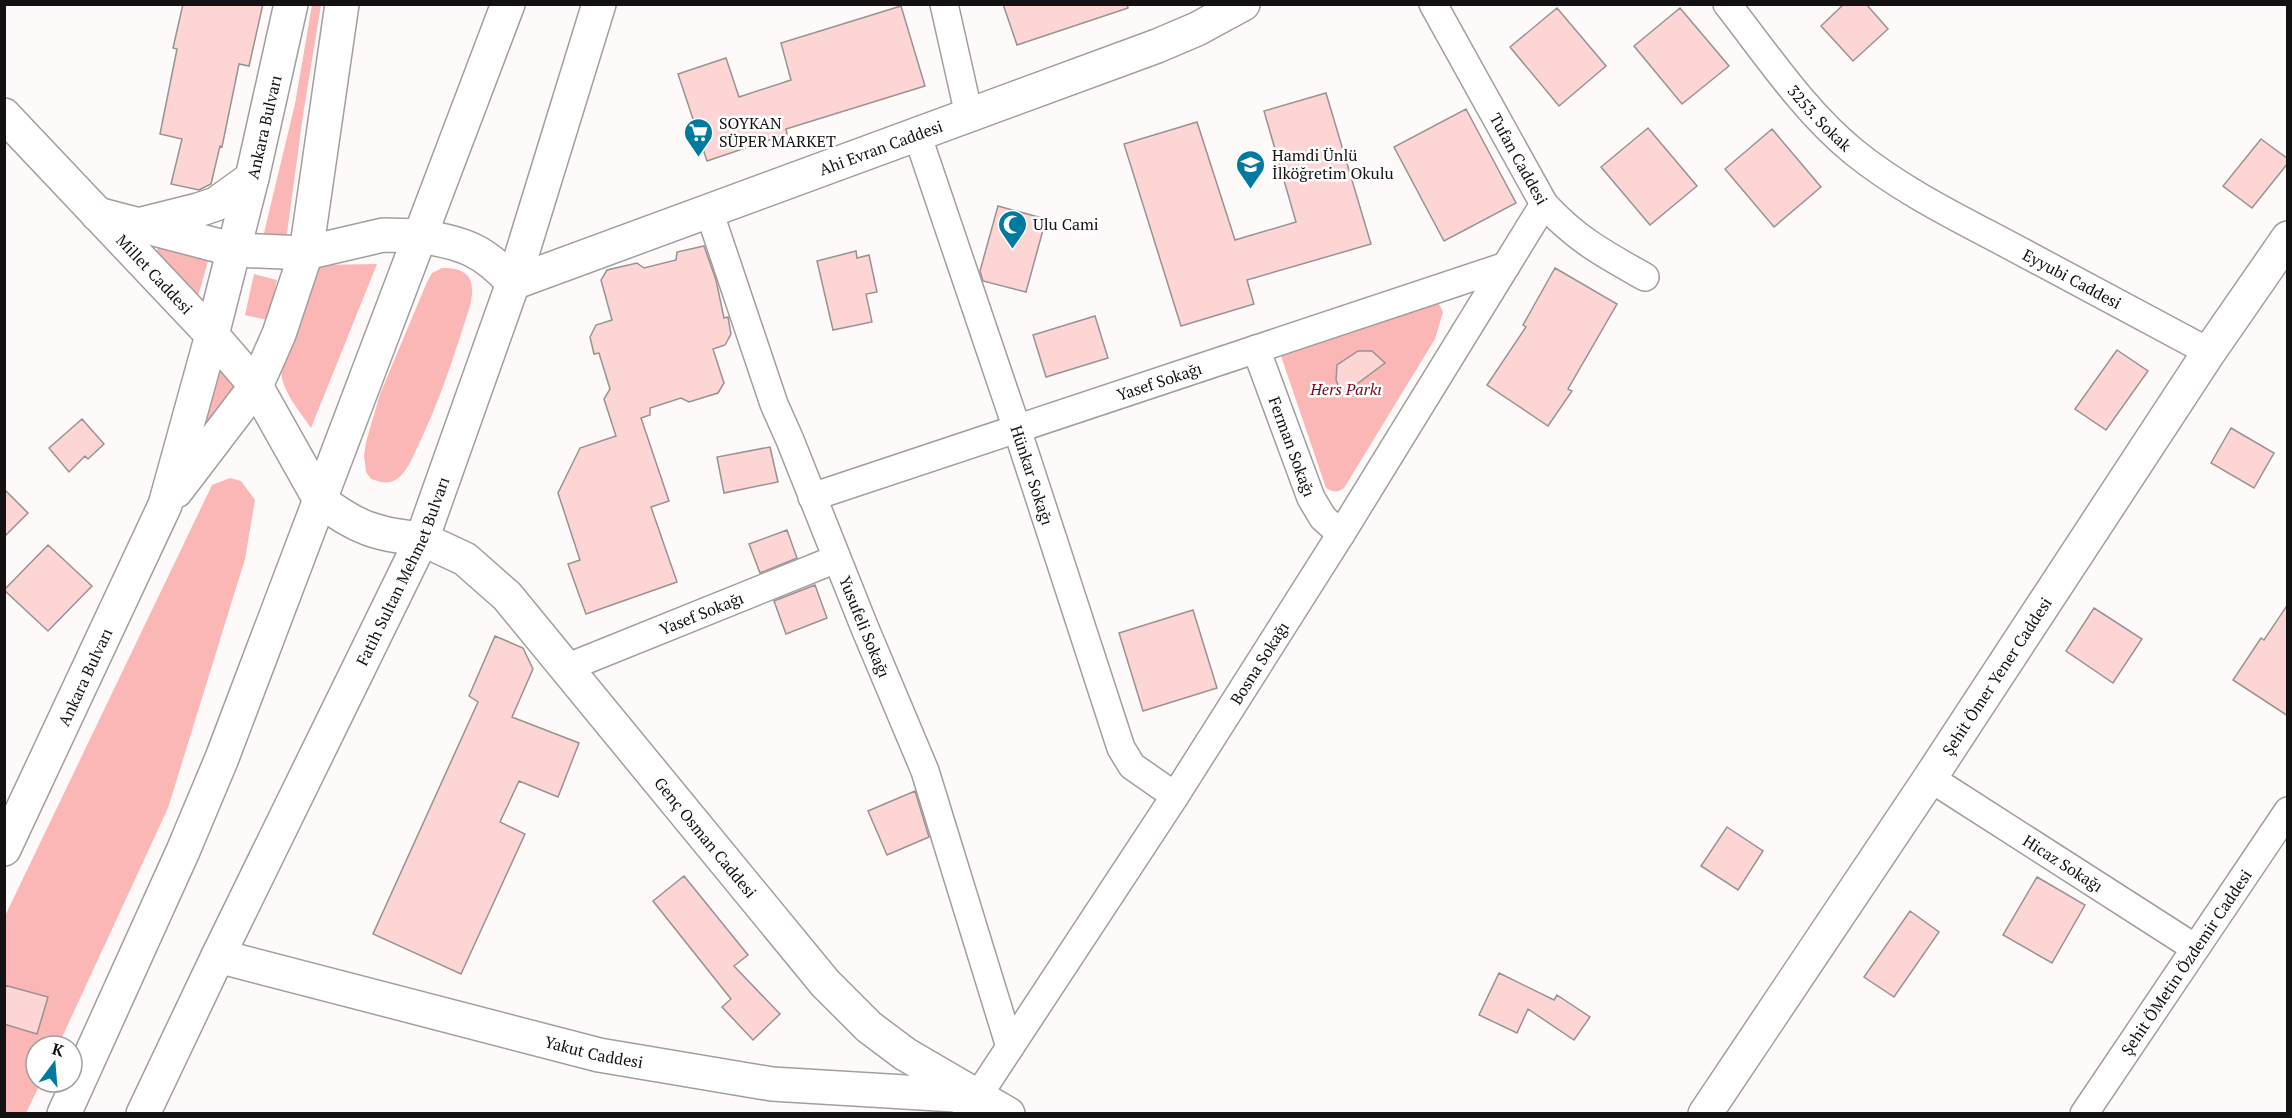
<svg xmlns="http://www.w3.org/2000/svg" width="2292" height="1118" font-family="'PT Serif',serif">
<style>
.green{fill:#fab7b6}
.building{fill:#fdd5d4;stroke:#989392;stroke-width:1.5}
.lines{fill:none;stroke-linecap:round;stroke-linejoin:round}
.street-casing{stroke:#a39e9d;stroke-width:30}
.secondary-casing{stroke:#a39e9d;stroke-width:36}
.highway-casing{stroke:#a39e9d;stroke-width:36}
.street{stroke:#fff;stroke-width:27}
.secondary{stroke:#fff;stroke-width:33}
.highway{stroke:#fff;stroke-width:33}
.labels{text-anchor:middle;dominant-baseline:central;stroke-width:5;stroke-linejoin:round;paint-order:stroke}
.street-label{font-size:16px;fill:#131111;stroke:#fff}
.poi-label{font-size:16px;fill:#131111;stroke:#fff;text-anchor:start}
.park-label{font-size:16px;font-style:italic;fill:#7a0a1e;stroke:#fff}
</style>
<rect width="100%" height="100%" fill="#fffafa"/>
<!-- green -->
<path class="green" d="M312,5H321L303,115L286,241L263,237L295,104Z
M158,247L208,261L198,297L155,257Z
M377,264L311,428C300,411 281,391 281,369L318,265Z
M442,268C470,268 476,280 470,306C455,353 440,400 419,444C413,456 408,471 397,479C388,485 381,482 371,479L366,472L364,456L366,442L380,394L427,282L432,273Z
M254,274L277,280L268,320L245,315Z
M1438,302L1443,312L1435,339L1344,488C1337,493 1333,492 1326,488L1281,356Z
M219,370L228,372L235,392L210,430L200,427Z
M230,478L241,481L255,500L245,559L168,808L58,1046H36V1082H41L26,1113H5L4,918L212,485Z"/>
<!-- building -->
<path class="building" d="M183,4H263L249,66L239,64L222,147L220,146L211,184L199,190L171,184L182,139L160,134L177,49L173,48Z
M1003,4H1127L1128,8L1017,45Z
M1844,4H1866L1888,29L1853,61L1821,26Z
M901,6L925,86L786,129L787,134L707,161L678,74L726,58L739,97L791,80L781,43Z
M1557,8L1606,66L1559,106L1510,47Z
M1680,8L1729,66L1682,104L1634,46Z
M1326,93L1371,244L1247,280L1254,304L1181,326L1124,144L1197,122L1235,240L1296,222L1264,111Z
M1466,109L1516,203L1444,241L1394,147Z
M1648,128L1697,186L1650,225L1601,167Z
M1772,129L1821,187L1774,227L1725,169Z
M2261,139L2288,159V163L2252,208L2223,186Z
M998,206L1046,219L1026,292L983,281L980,271Z
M704,246L716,280L724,318L728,317L731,334L725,345L713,349L724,383L718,393L689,402L681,398L650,408V415L641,418L669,501L651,507L677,582L586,614L568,564L580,560L558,493L580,448L616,436L604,399L610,389L599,353L594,354L590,337L596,325L612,320L601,280L607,270L637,263L644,268L676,260L677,252Z
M856,251L857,258L869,255L877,292L866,294L872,322L833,330L817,261Z
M1555,268L1617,304L1568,389L1572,391L1548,426L1487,385L1526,327L1523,325Z
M1095,316L1108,358L1046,377L1033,335Z
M2117,350L2148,371L2106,430L2075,409Z
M1358,351H1372L1385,363L1342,395L1336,380L1337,365Z
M82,419L104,444L88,459L85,456L69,472L49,448Z
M2231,428L2274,453L2254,488L2211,463Z
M770,447L778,482L724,493L717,457Z
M4,489L28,513L4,537Z
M787,530L797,558L760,573L749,544Z
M48,545L92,586L48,631L4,590Z
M815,585L827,618L786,634L774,601Z
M2288,604V716L2233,680L2261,638L2264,640Z
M2094,608L2142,639L2113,683L2066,651Z
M1193,610L1217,688L1143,711L1119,633Z
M495,636L523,648L533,669L512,717L579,743L558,797L519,781L500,822L525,834L461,974L373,934L478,702L469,696Z
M915,791L929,837L887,855L868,811Z
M1727,827L1763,851L1738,890L1701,866Z
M684,876L748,955L734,966L780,1014L753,1040L722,1007L731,999L653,901Z
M2037,877L2085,905L2052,963L2003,935Z
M1910,911L1939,932L1894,997L1864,977Z
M1499,973L1554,1000L1557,995L1590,1017L1574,1040L1528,1009L1517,1033L1479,1015Z
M4,985L48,997L37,1034L4,1024Z"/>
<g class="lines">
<defs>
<g id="street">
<path d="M944,4L969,115"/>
<path id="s1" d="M1433,4L1544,204C1576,239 1604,254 1645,277"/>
<path id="s2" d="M1727,4C1767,55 1804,111 1854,152C1901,190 1956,217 2009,245C2076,281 2143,316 2209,352"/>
<path id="s3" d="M917,134L1017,429L1121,748L1132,766L1175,796"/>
<path id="s4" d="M709,211L774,404L790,440L864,626L925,771L1010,1047"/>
<path id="s5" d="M1256,349L1311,498L1323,518L1341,534"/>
<path id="s6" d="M812,497L1506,266"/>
<path id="s7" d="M566,668L836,559"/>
<path id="s8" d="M1930,778L2195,948"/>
<path id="s9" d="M966,1114L1175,796L1341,534L1544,204"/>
<path id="s10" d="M2084,1114L2288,811"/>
</g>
<g id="secondary">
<path d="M291,4L252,178L212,335L256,386L320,500"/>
<path id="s11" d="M4,115L212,335L165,505L4,849"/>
<path d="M97,214L235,250L306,253L383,235L420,236"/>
<path d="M142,224L198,210L216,204L252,178"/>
<path id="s12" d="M513,283L1157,46L1197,29L1243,4"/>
<path d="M176,491L256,386L279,334L306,253L342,4"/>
<path id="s13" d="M422,539L465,559L507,596L825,983L869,1027L905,1054L1008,1114"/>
<path id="s14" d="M218,956L599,1055L772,1084L971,1096"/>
<path id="s15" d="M1705,1114L1930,778L2209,352L2288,238"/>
</g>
<g id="highway">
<path d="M420,236C463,243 484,250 513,283"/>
<path d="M320,500C356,528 378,535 422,539"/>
<path d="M64,1114L183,851L222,758L508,4"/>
<path id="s16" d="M143,1114L218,956L422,539L513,283L599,4"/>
</g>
</defs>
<!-- street casing -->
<use href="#street" class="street-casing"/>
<!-- secondary casing -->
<use href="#secondary" class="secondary-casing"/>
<!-- highway casing -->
<use href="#highway" class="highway-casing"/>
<!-- street -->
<use href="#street" class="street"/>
<!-- secondary -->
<use href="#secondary" class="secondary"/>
<!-- highway -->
<use href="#highway" class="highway"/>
</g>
<!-- icons -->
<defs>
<symbol id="supermarket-pin" viewBox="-11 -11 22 30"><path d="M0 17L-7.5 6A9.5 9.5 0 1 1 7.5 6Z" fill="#017aa2" stroke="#fff"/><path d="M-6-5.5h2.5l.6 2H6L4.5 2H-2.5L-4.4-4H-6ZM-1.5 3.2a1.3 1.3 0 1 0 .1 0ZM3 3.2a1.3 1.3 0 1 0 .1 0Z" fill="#fff"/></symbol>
<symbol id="school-pin" viewBox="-11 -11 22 30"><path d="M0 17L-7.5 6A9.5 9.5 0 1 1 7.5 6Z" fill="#017aa2" stroke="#fff"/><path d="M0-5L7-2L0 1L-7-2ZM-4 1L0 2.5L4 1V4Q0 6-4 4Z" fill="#fff"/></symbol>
<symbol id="mosque-pin" viewBox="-11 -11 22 30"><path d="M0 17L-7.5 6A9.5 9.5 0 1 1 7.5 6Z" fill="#017aa2" stroke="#fff"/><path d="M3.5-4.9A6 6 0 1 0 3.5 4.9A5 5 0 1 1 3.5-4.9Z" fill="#fff"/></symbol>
</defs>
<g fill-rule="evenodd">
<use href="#supermarket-pin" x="682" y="116" width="33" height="45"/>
<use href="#school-pin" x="1234" y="148" width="33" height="45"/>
<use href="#mosque-pin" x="996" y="208" width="33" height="45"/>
</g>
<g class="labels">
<!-- street labels -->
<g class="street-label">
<text stroke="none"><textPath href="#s2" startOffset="147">3253. Sokak</textPath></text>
<text transform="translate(264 127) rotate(-77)">Ankara Bulvarı</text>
<text stroke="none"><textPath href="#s12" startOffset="392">Ahi Evran Caddesi</textPath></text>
<text stroke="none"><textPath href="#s1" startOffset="177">Tufan Caddesi</textPath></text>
<text stroke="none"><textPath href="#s11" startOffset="219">Millet Caddesi</textPath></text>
<text stroke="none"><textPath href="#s2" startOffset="448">Eyyubi Caddesi</textPath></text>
<text stroke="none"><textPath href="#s6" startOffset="366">Yasef Sokağı</textPath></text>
<text stroke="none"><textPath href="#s5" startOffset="104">Ferman Sokağı</textPath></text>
<text stroke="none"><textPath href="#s3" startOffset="360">Hünkar Sokağı</textPath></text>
<text stroke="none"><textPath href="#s16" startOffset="602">Fatih Sultan Mehmet Bulvarı</textPath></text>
<text stroke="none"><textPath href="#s7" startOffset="146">Yasef Sokağı</textPath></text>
<text stroke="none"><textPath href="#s4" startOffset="444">Yusufeli Sokağı</textPath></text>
<text stroke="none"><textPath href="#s9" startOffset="538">Bosna Sokağı</textPath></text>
<text stroke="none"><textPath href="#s15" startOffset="526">Şehit Ömer Yener Caddesi</textPath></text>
<text transform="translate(85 677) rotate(-65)">Ankara Bulvarı</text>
<text stroke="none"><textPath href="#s13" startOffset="416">Genç Osman Caddesi</textPath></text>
<text stroke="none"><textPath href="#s8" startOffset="158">Hicaz Sokağı</textPath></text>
<text stroke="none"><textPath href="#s10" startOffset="183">Şehit ÖMetin Özdemir Caddesi</textPath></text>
<text stroke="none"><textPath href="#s14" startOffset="388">Yakut Caddesi</textPath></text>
</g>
<!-- poi labels -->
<g class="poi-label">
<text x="719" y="123">SOYKAN<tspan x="719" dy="18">SÜPER MARKET</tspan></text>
<text x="1272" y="155">Hamdi Ünlü<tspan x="1272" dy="18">İlköğretim Okulu</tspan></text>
<text x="1033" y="224">Ulu Cami</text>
</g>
<!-- park labels -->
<g class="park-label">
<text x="1346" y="389">Hers Parkı</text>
</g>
</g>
<!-- border -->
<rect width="2292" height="1118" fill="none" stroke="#131111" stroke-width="12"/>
<!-- north arrow -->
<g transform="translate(54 1064) rotate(16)"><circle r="28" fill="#ffffff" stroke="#a1a0a0" stroke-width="1.5"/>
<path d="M0-4.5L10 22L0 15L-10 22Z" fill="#017aa2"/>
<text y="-9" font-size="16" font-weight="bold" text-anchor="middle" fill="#131111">K</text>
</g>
</svg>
